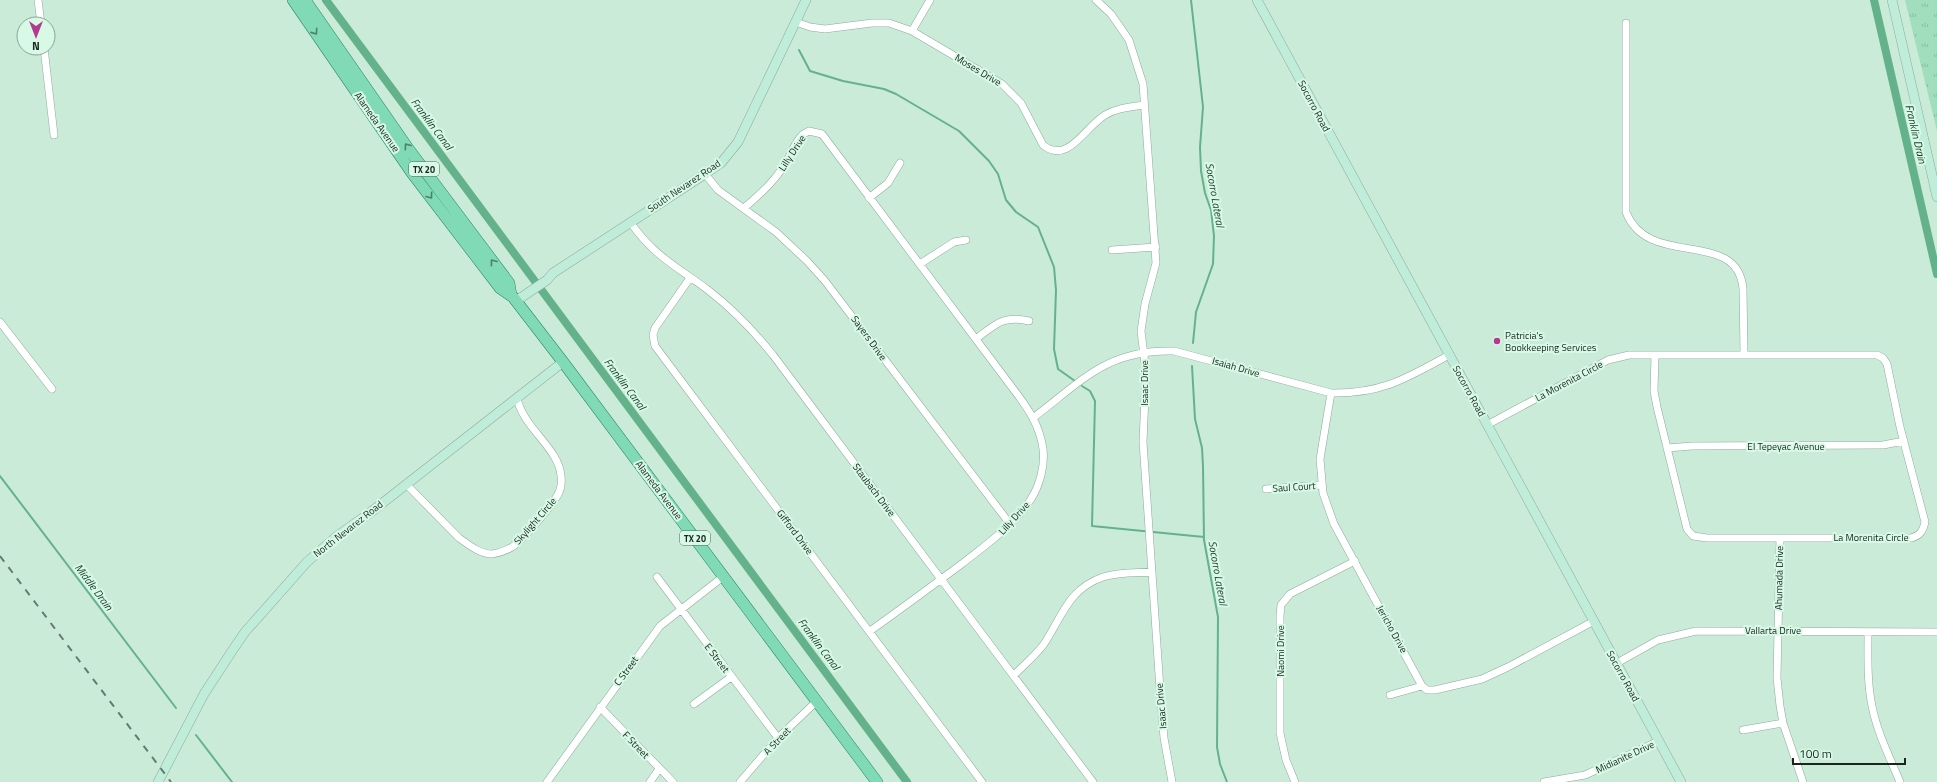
<svg xmlns="http://www.w3.org/2000/svg" width="1937" height="782" font-family="'Titillium Web',sans-serif">
<style>
.grass{fill:url(#grass-tufts)}
.lines{fill:none;stroke-linecap:round;stroke-linejoin:round}
.stream{stroke:#64b28b;stroke-width:2}
.canal{stroke:#64b28b;stroke-width:8}
.street-casing{stroke:#8cab9a;stroke-width:8}
.secondary-casing{stroke:#8cab9a;stroke-width:10}
.primary-casing{stroke:#268a61;stroke-width:12}
.street{stroke:#fff;stroke-width:7}
.secondary{stroke:#c0ecda;stroke-width:9}
.primary{stroke:#81dab6;stroke-width:11}
.rail{stroke:#667b6f;stroke-width:2;stroke-dasharray:7 7;stroke-linecap:butt}
.oneway{stroke:#4d806a}
.poi-dot{fill:#b33b8f;stroke:#d8f9e6;stroke-width:1.5}
.labels{text-anchor:middle;dominant-baseline:central;stroke-width:4;stroke-linejoin:round;paint-order:stroke}
.shield{fill:#d8f9e6;stroke:#52655a;stroke-width:1}
.shield-label{font-size:9px;font-weight:bold;fill:#19251e}
.street-label{font-size:10px;fill:#19251e;stroke:#d8f9e6}
.poi-label{font-size:10px;fill:#19251e;stroke:#d8f9e6;text-anchor:start}
.water-label{font-size:11px;font-style:italic;fill:#183b2a;stroke:#d8f9e6}
</style>
<defs>
<pattern id="grass-tufts" width="24" height="20" patternUnits="userSpaceOnUse"><rect width="24" height="20" fill="#a0debd"/><path d="M3 7l-1-3M5 7V3M7 7l1-3M15 17l-1-3M17 17v-4M19 17l1-3" fill="none" stroke="#89bea2"/></pattern>
</defs>
<rect width="100%" height="100%" fill="#cbebd9"/>
<!-- grass -->
<path class="grass" d="M1905,0H1937V131Z"/>
<g class="lines">
<!-- stream -->
<path class="stream" d="M1191,0L1203,107L1200,147L1201,171L1205,193L1211,210L1214,236L1213,264L1196,312L1193,343
M799,50L810,71L843,81L884,89L896,94L959,131L989,161L998,174L1006,200L1016,212L1038,227L1054,267L1056,290L1054,349L1058,369L1075,381
M1192,366L1195,419L1202,448L1203,466L1204,540L1218,617L1217,747L1220,764L1227,782
M1082,386L1090,391L1095,401L1092,526L1204,537
M0,476L176,708
M196,735L232,782"/>
<!-- canal -->
<path class="canal" d="M326,0L907,782
M1874,0L1937,274"/>
<defs>
<path id="street" d="M38,0L41,24
M1096,0L1111,14L1129,40L1143,84L1156,263L1145,304L1141,331L1146,372L1143,442L1160,689L1164,738L1172,782
M796,22L810,27L825,29L872,23H889L912,31L1002,84L1021,103L1043,145C1068,165 1085,127 1105,115C1117,108 1130,107 1144,105
M1626,23V212C1648,270 1738,227 1743,289L1744,355
M912,31L930,0
M44,48L54,135
M705,174L718,190L776,232L807,261L825,281L1010,524
M869,198L888,183L900,163
M744,208C763,192 779,177 790,155C795,145 799,135 809,131L822,134L1014,390C1028,408 1040,426 1043,449C1045,465 1040,485 1031,499C1014,525 987,544 963,563C932,586 901,609 870,631
M630,222C655,257 676,266 708,290C734,310 753,330 773,355L1093,782
M1112,250L1156,247
M920,264L954,242L966,240
M690,278L655,328L653,335L655,346L982,782
M0,322L52,389
M976,339C996,324 1003,315 1029,321
M1331,393L1320,459L1323,493L1334,524L1422,686L1427,690H1435L1482,679L1508,667L1594,621
M1033,418C1082,381 1107,349 1174,351L1331,393C1382,394 1407,378 1449,355
M1487,425L1608,360L1629,355H1877L1883,358L1887,364L1900,427L1925,522C1923,531 1920,536 1911,538H1707L1693,536L1687,529L1657,407L1654,391L1655,355
M1667,448L1692,446L1883,445L1904,441
M406,484L459,538C469,545 480,554 492,554C499,553 507,550 512,547C523,540 547,511 555,499C560,493 562,484 561,476C559,448 523,428 517,398
M1266,489L1322,485
M1780,538L1777,678L1780,706L1783,723L1803,782
M657,577L778,738
M1868,632C1868,657 1867,682 1872,706C1877,732 1890,758 1900,782
M1617,663L1658,640L1696,631L1937,632
M1014,675C1024,665 1036,655 1044,644C1062,617 1068,589 1103,577C1118,572 1136,573 1152,572
M1390,695L1422,686
M694,704L731,677
M600,707L673,782
M1743,730L1783,723
M547,782L660,626L724,576
M650,782L659,769
M740,782L778,738L817,701
M1295,782L1286,760L1280,733V616L1281,605L1290,594L1355,561
M1544,782L1585,775L1659,741"/>
<path id="secondary" d="M1257,0L1681,782
M1892,0L1937,197
M516,301L547,280L553,273L705,174L721,163L738,142L806,0
M158,782L204,694L232,651L245,632L307,562L337,536L371,512L563,362"/>
<path id="primary" d="M293,0L412,173L500,288L513,297L563,362L877,782
M305,0L407,147L509,283L511,295"/>
</defs>
<!-- street casing -->
<use href="#street" class="street-casing"/>
<!-- secondary casing -->
<use href="#secondary" class="secondary-casing"/>
<!-- primary casing -->
<use href="#primary" class="primary-casing"/>
<!-- street -->
<use href="#street" class="street"/>
<!-- secondary -->
<use href="#secondary" class="secondary"/>
<!-- primary -->
<use href="#primary" class="primary"/>
<!-- rail -->
<path class="rail" d="M0,556L171,782"/>
</g>
<!-- one-way arrows -->
<defs><path id="oneway-chevron" d="M-2-3.5L2.5 0L-2 3.5" fill="none" stroke-width="1.6" stroke-linecap="round" stroke-linejoin="round"/></defs>
<g class="oneway">
<use href="#oneway-chevron" transform="translate(315 32) rotate(55)"/>
<use href="#oneway-chevron" transform="translate(407 146) rotate(-126)"/>
<use href="#oneway-chevron" transform="translate(430 196) rotate(53)"/>
<use href="#oneway-chevron" transform="translate(493 262) rotate(-127)"/>
</g>
<!-- markers -->
<circle class="poi-dot" cx="1497" cy="341" r="4"/>
<g class="labels">
<!-- shield labels -->
<g class="shield">
<rect x="409" y="162" width="30" height="14" rx="3"/>
<rect x="680" y="531" width="30" height="14" rx="3"/>
</g>
<g class="shield-label">
<text x="424" y="169">TX 20</text>
<text x="695" y="538">TX 20</text>
</g>
<!-- street labels -->
<g class="street-label">
<text transform="translate(978 70) rotate(31)">Moses Drive</text>
<text transform="translate(1314 106) rotate(62)">Socorro Road</text>
<text transform="translate(377 122) rotate(55)">Alameda Avenue</text>
<text transform="translate(792 153) rotate(-57)">Lilly Drive</text>
<text transform="translate(684 186) rotate(-34)">South Nevarez Road</text>
<text transform="translate(869 338) rotate(54)">Sayers Drive</text>
<text transform="translate(1236 367) rotate(16)">Isaiah Drive</text>
<text transform="translate(1569 381) rotate(-28)">La Morenita Circle</text>
<text transform="translate(1144 383) rotate(-90)">Isaac Drive</text>
<text transform="translate(1469 391) rotate(61)">Socorro Road</text>
<text x="1786" y="446">El Tepeyac Avenue</text>
<text transform="translate(1294 487) rotate(-4)">Saul Court</text>
<text transform="translate(659 490) rotate(53)">Alameda Avenue</text>
<text transform="translate(874 490) rotate(53)">Staubach Drive</text>
<text transform="translate(1014 518) rotate(-48)">Lilly Drive</text>
<text transform="translate(535 521) rotate(-49)">Skylight Circle</text>
<text transform="translate(348 529) rotate(-38)">North Nevarez Road</text>
<text transform="translate(795 532) rotate(53)">Gifford Drive</text>
<text x="1871" y="537">La Morenita Circle</text>
<text transform="translate(1779 578) rotate(-89)">Ahumada Drive</text>
<text transform="translate(1392 629) rotate(61)">Jericho Drive</text>
<text x="1773" y="630">Vallarta Drive</text>
<text transform="translate(1280 651) rotate(-90)">Naomi Drive</text>
<text transform="translate(717 658) rotate(53)">E Street</text>
<text transform="translate(626 671) rotate(-54)">C Street</text>
<text transform="translate(1623 676) rotate(61)">Socorro Road</text>
<text transform="translate(1161 706) rotate(-95)">Isaac Drive</text>
<text transform="translate(777 741) rotate(-46)">A Street</text>
<text transform="translate(636 745) rotate(46)">F Street</text>
<text transform="translate(1625 757) rotate(-25)">Midianite Drive</text>
</g>
<!-- poi labels -->
<g class="poi-label">
<text x="1505" y="335">Patricia's<tspan x="1505" dy="12">Bookkeeping Services</tspan></text>
</g>
<!-- water labels -->
<g class="water-label">
<text transform="translate(432 124) rotate(53)">Franklin Canal</text>
<text transform="translate(1916 134) rotate(77)">Franklin Drain</text>
<text transform="translate(1215 195) rotate(80)">Socorro Lateral</text>
<text transform="translate(625 384) rotate(53)">Franklin Canal</text>
<text transform="translate(1218 573) rotate(80)">Socorro Lateral</text>
<text transform="translate(94 587) rotate(53)">Middle Drain</text>
<text transform="translate(819 644) rotate(53)">Franklin Canal</text>
</g>
</g>
<!-- north arrow -->
<g transform="translate(36 36) rotate(180)"><circle r="19" fill="#d8f9e6" stroke="#8ca496"/>
<path d="M0-3L7 15L0 10L-7 15Z" fill="#b33b8f"/>
<text y="-6" font-size="11" font-weight="bold" text-anchor="middle" fill="#19251e">N</text>
</g>
<!-- scale -->
<path d="M1793 758v6h112v-6" fill="none" stroke="#19251e" stroke-width="2"/>
<text x="1799" y="758" font-size="12" fill="#19251e" stroke="#d8f9e6" stroke-width="3" paint-order="stroke">100 m</text>
</svg>
